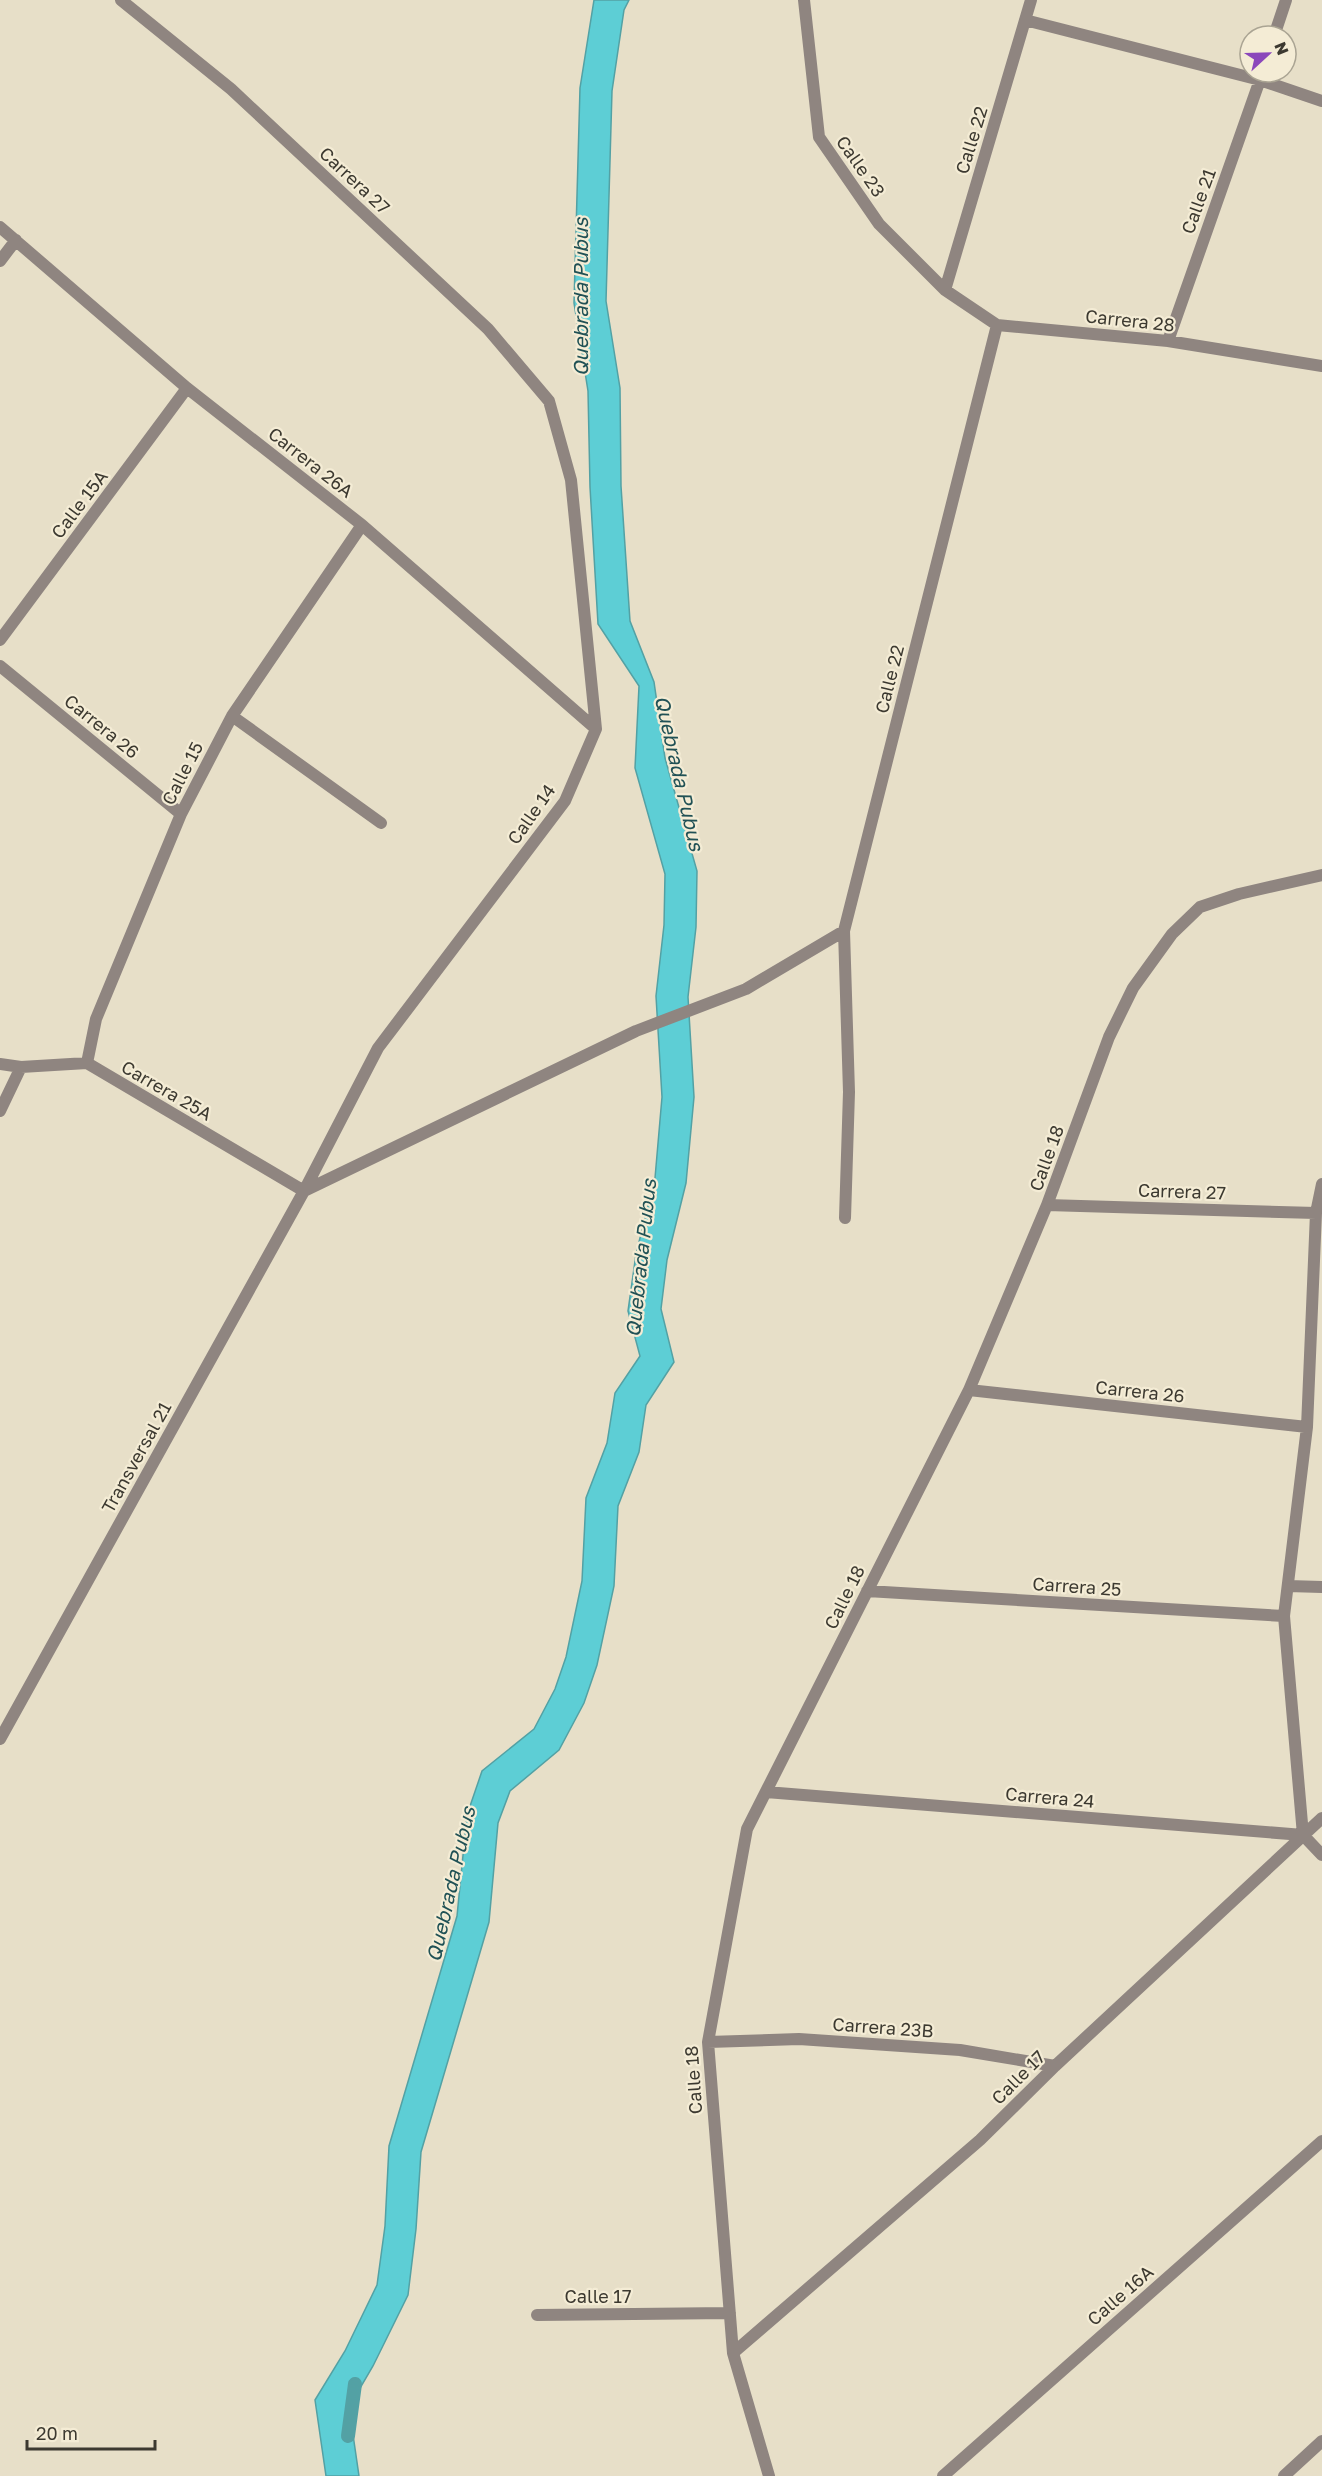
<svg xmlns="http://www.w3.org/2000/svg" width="1322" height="2476" font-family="'Golos Text',sans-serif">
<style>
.water{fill:#5dced5;stroke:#53a1a4;stroke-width:1.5}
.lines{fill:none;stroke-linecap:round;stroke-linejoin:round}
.stream{stroke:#53a1a4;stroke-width:14}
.street{stroke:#8f8580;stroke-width:12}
.labels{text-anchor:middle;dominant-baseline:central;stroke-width:4.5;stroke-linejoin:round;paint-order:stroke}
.street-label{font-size:18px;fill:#3c3930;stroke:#f4ecd5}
.water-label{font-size:20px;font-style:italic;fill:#205155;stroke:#f4ecd5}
</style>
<rect width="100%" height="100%" fill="#e7dfc8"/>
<!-- water -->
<path class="water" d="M594,0H629L624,10L612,91L606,301L620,388L621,486L630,621L654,682L665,758L697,871L696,927L688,997L694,1097L686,1183L667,1260L661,1309L674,1362L646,1405L639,1452L618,1506L614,1586L597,1665L584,1703L559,1750L510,1791L498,1823L489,1922L421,2152L416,2229L408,2295L373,2366L349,2407L359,2476H326L315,2400L345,2351L377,2285L385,2226L389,2146L457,1916L467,1815L482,1771L534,1729L555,1689L566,1657L582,1581L586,1498L607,1443L615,1393L640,1356L628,1311L636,1254L655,1178L662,1097L656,996L664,925L665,874L635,768L639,686L598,624L590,487L588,391L574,303L580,88Z"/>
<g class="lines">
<!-- stream -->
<path class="stream" d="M348,2436L355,2384"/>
<!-- street -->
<path class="street" d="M804,0L819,137L879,224L945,290L997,325L1168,341L1322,366
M1025,20L1260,80L1322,101
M1274,36L1286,0
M0,227L187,388L362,525L596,729
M0,261L16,240
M945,290L1031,0
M1168,341L1262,74
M0,640L187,388
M0,666L181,814
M232,716L381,823
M844,931L849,1092L845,1218
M87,1063L96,1019L181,814L232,716L362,525
M0,1064L21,1067L87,1063L304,1191
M0,1111L21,1067
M304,1191L636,1031L746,989L844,931L997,325
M1047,1205L1316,1213
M969,1390L1307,1427
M1288,1586L1322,1587
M867,1591L1284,1616
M0,1739L304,1191L378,1048L565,801L596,729L571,480L549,401L488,329L231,89L121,0
M766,1792L1303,1835L1322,1855
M1303,1835L1284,1616L1307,1427L1316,1213L1322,1184
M708,2042L799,2039L960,2050L1055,2066
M537,2315L730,2313
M733,2353L980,2140L1055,2066L1322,1818
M769,2476L733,2353L708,2042L747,1829L969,1390L1047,1205L1109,1037L1133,988L1172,934L1200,907L1239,894L1322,875
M943,2476L1322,2141
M1284,2476L1322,2441"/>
</g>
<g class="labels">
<!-- street labels -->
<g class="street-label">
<text transform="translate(971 140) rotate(-73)">Calle 22</text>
<text transform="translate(861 166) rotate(55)">Calle 23</text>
<text transform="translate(355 180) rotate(43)">Carrera 27</text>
<text transform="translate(1198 201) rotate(-70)">Calle 21</text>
<text transform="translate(1130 320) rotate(6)">Carrera 28</text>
<text transform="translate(311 462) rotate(38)">Carrera 26A</text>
<text transform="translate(79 504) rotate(-53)">Calle 15A</text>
<text transform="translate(889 679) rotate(-76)">Calle 22</text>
<text transform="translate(102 726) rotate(39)">Carrera 26</text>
<text transform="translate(182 773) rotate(-63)">Calle 15</text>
<text transform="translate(531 814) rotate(-55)">Calle 14</text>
<text transform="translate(167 1090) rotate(30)">Carrera 25A</text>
<text transform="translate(1046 1158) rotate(-70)">Calle 18</text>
<text transform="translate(1182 1191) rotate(2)">Carrera 27</text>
<text transform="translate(1140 1391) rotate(6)">Carrera 26</text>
<text transform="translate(136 1457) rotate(-61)">Transversal 21</text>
<text transform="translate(1077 1586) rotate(4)">Carrera 25</text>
<text transform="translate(844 1597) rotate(-64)">Calle 18</text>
<text transform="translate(1050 1797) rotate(5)">Carrera 24</text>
<text transform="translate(883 2027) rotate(4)">Carrera 23B</text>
<text transform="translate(1018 2077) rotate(-45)">Calle 17</text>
<text transform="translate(693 2080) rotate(-94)">Calle 18</text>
<text transform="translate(1120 2295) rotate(-41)">Calle 16A</text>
<text x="598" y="2296">Calle 17</text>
</g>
<!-- water labels -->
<g class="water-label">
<text transform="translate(580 297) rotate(-90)">Quebrada Pubus</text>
<text transform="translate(680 773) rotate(77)">Quebrada Pubus</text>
<text transform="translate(640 1258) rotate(-84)">Quebrada Pubus</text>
<text transform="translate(450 1884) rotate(-77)">Quebrada Pubus</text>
</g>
</g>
<!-- north arrow -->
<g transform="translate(1268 54) rotate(68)"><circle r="28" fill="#f4ecd5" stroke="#aaa493" stroke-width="1.5"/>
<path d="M0-4.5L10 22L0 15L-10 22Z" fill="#8b47bb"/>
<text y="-9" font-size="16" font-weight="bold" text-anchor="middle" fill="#3c3930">N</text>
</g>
<!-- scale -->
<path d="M27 2440v9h128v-9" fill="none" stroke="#3c3930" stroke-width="3"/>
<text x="36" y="2440" font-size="18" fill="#3c3930" stroke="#f4ecd5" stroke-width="4.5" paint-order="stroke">20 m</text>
</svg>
